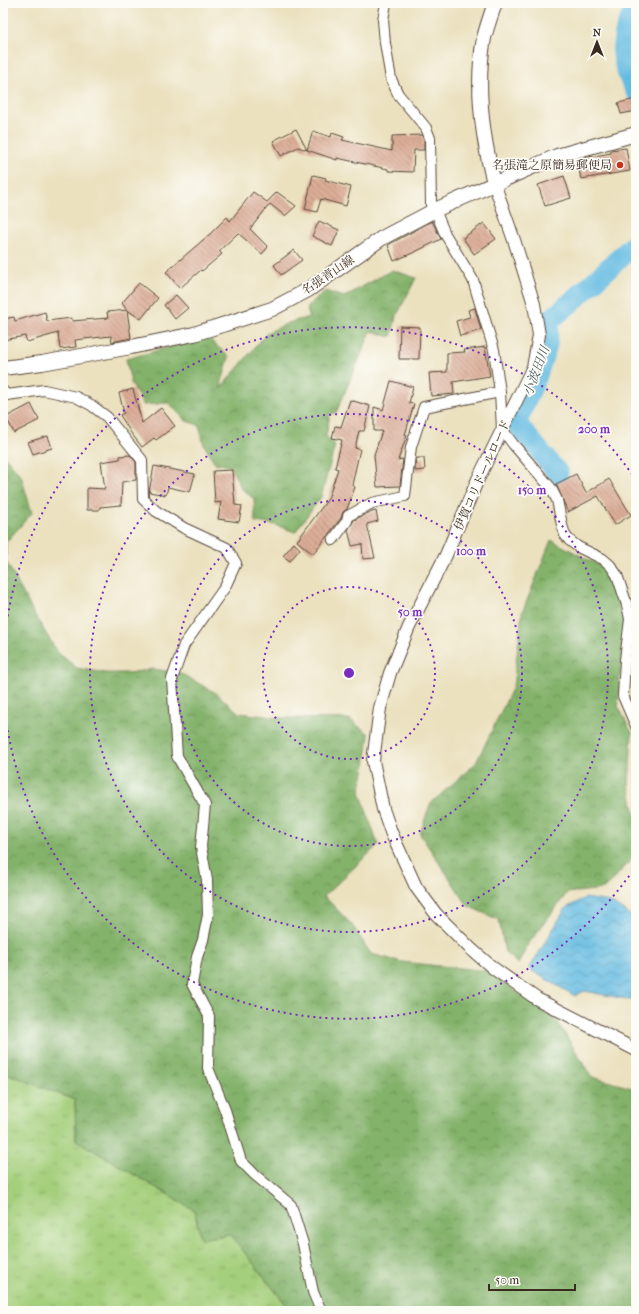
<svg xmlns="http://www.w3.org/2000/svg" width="639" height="1314" font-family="'IM FELL French Canon','Noto Serif JP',serif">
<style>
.grass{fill:url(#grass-tufts);stroke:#707c4c}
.forest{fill:url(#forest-crowns);stroke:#5f6e44}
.water{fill:url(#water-waves);stroke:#507380}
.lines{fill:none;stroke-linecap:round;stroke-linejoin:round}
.river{stroke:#65bce2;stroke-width:21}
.building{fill:url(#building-back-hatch)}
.minor-casing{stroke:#554536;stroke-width:12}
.tertiary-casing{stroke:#554536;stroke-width:14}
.secondary-casing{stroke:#554536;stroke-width:16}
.minor{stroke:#fff;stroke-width:10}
.tertiary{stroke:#fff;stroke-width:12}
.secondary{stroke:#fff;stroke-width:14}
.ring{fill:none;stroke:#7b2cbf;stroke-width:2;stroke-dasharray:2 4}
.poi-dot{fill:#c8321e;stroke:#fdfcf7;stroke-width:1.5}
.labels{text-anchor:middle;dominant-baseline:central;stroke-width:3.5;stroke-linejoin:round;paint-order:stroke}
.poi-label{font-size:12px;fill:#3b2a1e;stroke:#fdfcf7;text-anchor:end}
.street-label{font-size:12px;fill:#3b2a1e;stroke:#fdfcf7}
.water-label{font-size:13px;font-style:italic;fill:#4a5d63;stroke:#fdfcf7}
.centre{fill:#7b2cbf;stroke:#fdfcf7;stroke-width:2}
.ring-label{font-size:12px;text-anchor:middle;font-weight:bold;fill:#7b2cbf;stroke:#fdfcf7;stroke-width:3.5;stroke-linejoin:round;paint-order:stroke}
</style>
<defs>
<pattern id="grass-tufts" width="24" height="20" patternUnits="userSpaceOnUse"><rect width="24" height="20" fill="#a4cf7b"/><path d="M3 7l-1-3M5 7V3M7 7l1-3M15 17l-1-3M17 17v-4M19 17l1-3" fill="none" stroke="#8eb26a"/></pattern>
<pattern id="forest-crowns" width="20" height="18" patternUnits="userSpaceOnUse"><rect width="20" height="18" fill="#83b26b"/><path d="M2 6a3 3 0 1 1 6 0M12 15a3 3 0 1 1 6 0" fill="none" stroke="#6c9157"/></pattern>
<pattern id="water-waves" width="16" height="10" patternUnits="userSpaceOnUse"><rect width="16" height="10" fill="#65bce2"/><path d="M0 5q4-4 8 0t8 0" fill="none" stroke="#5499b7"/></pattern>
<pattern id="building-back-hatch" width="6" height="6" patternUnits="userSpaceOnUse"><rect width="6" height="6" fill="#dcad97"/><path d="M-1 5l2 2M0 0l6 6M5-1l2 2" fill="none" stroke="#b48d7b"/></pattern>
</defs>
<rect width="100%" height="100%" fill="#fdfcf7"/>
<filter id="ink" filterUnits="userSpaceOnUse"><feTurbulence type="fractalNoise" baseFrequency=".025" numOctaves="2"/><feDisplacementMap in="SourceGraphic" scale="8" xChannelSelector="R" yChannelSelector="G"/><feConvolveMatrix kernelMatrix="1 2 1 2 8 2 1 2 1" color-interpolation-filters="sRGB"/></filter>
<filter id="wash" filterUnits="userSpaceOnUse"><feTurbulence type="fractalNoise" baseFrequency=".012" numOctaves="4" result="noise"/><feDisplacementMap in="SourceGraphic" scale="16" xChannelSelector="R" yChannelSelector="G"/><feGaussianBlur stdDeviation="0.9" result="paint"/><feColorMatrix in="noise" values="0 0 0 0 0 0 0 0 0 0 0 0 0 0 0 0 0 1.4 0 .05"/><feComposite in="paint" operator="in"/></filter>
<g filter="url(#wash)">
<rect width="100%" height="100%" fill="#ebe1bf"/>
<!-- grass -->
<path class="grass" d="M3,1072L75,1100L76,1140L194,1210L201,1239L230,1234L291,1311H3Z"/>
<!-- forest -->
<path class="forest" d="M392,270L416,278L396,317L391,337L371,331L336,413L330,414L326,436L335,445L321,497L295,532L272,524L255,522L254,499L242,489L230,466L215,463L204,445L199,425L186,421L169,403L143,405L131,383L126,359L207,337L229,357L220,389L267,333L288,323L309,317L307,307L325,291L344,297Z
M3,454L21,476L32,513L6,542V561L34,614L58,653L77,668L105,673H129L153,669L180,673L216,693L239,713L282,718L349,719L369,734L365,767L360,792L378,845L324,896L352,925L371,954L402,962L488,971L556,1020L592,1077L636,1089V1311H291L230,1234L201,1239L194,1210L76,1140L75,1100L3,1072Z
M551,540L606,569L624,620L618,706L632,733L629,785L636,820V855L604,889L567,893L529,943L518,964L505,952L499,920L468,906L420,834L430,804L476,763L513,687L522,613Z"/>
<!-- water -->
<path class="water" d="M585,898L610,902L636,919V1001L584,991L575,996L529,969L566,908Z"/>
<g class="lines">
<!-- river -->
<path class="river" d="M636,8C618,39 619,61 636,91
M558,473L516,423L537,375L547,345L549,321L575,299L636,243"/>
</g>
<g id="blocks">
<!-- building -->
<path class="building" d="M636,99V111L621,114L618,103Z
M296,129L307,150L313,131L331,137L332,133L344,137L342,140L392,151V136L422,135L424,139V150H414L413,172L388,171V169L337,158V160L298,147L281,156L273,141Z
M626,148L630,171L581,179L577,159L611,153V150Z
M313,175L326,178L325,180L351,187L346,206L321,199L317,212L305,209Z
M564,176L571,198L545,206L538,185Z
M253,192L267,202L277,192L296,206L285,216L270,204L250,229L268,247L262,254L238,233L219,251L222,254L202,271L201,270L180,288L166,272L210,234L227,217L230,221Z
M319,221L339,230L332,246L312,236Z
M432,221L441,239L415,252L394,261L388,245Z
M484,223L496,239L474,254L463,238Z
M294,250L302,260L281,275L274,265Z
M139,283L158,298L141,319L127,310L122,303Z
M176,295L188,308L175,319L164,305Z
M475,308L481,330L460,336L456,321L470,317L468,310Z
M127,310L131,338L112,342L111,336L75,340L76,347L60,349L58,333L27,342L25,336L3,340V319L14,317L15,321L45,312L47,321L72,318V321L108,318L107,312Z
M400,326L420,327L419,359H399Z
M485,347L490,376L453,382L454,394L431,396L429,373L447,372V353L465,352L464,350Z
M391,381L413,387L409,403L414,404L405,435H407L398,460L403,459L400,486L377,487L374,455L382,431H374V407L383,410Z
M133,389L142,423L161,408L175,426L156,440L154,438L142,447L131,433L120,415L124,413L119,393Z
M350,400L370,406L364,431H359L355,448L360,449L352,485L355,487L347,509L343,512L341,518L313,554L297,541L328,499L338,469L335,468L342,440L332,438L335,426L341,427Z
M31,404L39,420L14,433L6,417Z
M48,436L52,448L33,454L28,442Z
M130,455L136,462V480L122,482L121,505L100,507L99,510H87V488L105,489L101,462L120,459V456Z
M416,458H424L425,470L415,471Z
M154,466L195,474L190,492L168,487L166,495L149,492Z
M232,470L235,505L242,506L239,522L218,519L221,502L215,503L213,471Z
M576,474L586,493L609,479L631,515L615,525L598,496L568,512L556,484Z
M376,511L378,521L367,524L375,558L363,559L362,544L352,546L348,530L354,520L368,513Z
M294,543L300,549L290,561L283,556Z"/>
</g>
</g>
<g filter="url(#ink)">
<use href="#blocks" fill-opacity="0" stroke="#554536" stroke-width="1"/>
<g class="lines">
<defs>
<path id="minor" d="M386,3L383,20L385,43L391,79L398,94L426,128L430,138L431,205L435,210L445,234L473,280L494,350L500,392L502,429L513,444L551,488L557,500L562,525L565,535L569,540L578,547L603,559L610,565L617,575L627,605L630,619L625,660L623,696L636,726
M3,391L7,395L44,390L76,397L91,405L107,417L142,460L143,499L156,511L184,528L227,548L236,563L225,587L184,645L172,679L177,756L205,805L201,847L207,880L208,915L203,940L197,957L192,984L209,1016L208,1068L225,1110L241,1161L255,1175L291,1205L303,1244L313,1292L321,1311
M333,540L347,521L348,516L372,503L405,496L411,447L424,407L500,392"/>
<path id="tertiary" d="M494,183L515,243L534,304L539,335L533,367L478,479L446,555L409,627L390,673L380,708L373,761L383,809L391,832L416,887L436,914L471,949L493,968L537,999L636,1050"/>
<path id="secondary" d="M494,183C482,136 475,87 484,38C487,26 491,15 495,3
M3,368L42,363L131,347L194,334L272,309L308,290L382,238L435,210L557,156L636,134"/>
</defs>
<!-- minor casing -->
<use href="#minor" class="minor-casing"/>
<!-- tertiary casing -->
<use href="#tertiary" class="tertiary-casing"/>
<!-- secondary casing -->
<use href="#secondary" class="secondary-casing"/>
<!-- minor -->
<use href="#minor" class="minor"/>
<!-- tertiary -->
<use href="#tertiary" class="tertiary"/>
<!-- secondary -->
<use href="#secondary" class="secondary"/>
</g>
</g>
<!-- distance rings -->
<g class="ring">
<circle cx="349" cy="673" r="86"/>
<circle cx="349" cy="673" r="173"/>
<circle cx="349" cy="673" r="259"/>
<path d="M636 866A346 346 0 0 1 3 676M3 670A346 346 0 0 1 636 480"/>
</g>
<!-- markers -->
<circle class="poi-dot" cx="620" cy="165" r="4"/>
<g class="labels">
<!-- poi labels -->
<g class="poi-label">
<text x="612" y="165">名張滝之原簡易郵便局</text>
</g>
<!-- street labels -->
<g class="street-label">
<text transform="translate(328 275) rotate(-34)">名張青山線</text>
<text transform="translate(482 475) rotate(-66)">伊賀コリドールロード</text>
</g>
<!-- water labels -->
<g class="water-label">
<text transform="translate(536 371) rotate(-69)">小波田川</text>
</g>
</g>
<circle cx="349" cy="673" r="6" class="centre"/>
<g class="ring-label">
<text x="594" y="433">200 m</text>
<text x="532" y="494">150 m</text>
<text x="471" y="555">100 m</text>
<text x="410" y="616">50 m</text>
</g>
<!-- margin -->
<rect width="639" height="1314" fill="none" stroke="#fdfcf7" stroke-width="16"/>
<!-- north arrow -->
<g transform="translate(597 42)" stroke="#fdfcf7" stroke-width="3" paint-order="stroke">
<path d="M0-3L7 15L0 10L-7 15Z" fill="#3b2a1e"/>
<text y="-6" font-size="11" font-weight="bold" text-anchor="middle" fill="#3b2a1e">N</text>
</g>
<!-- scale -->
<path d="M489 1284v6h86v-6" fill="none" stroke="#3b2a1e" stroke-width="2"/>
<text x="495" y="1284" font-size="12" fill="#3b2a1e" stroke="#fdfcf7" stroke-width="3" paint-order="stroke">50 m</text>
</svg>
